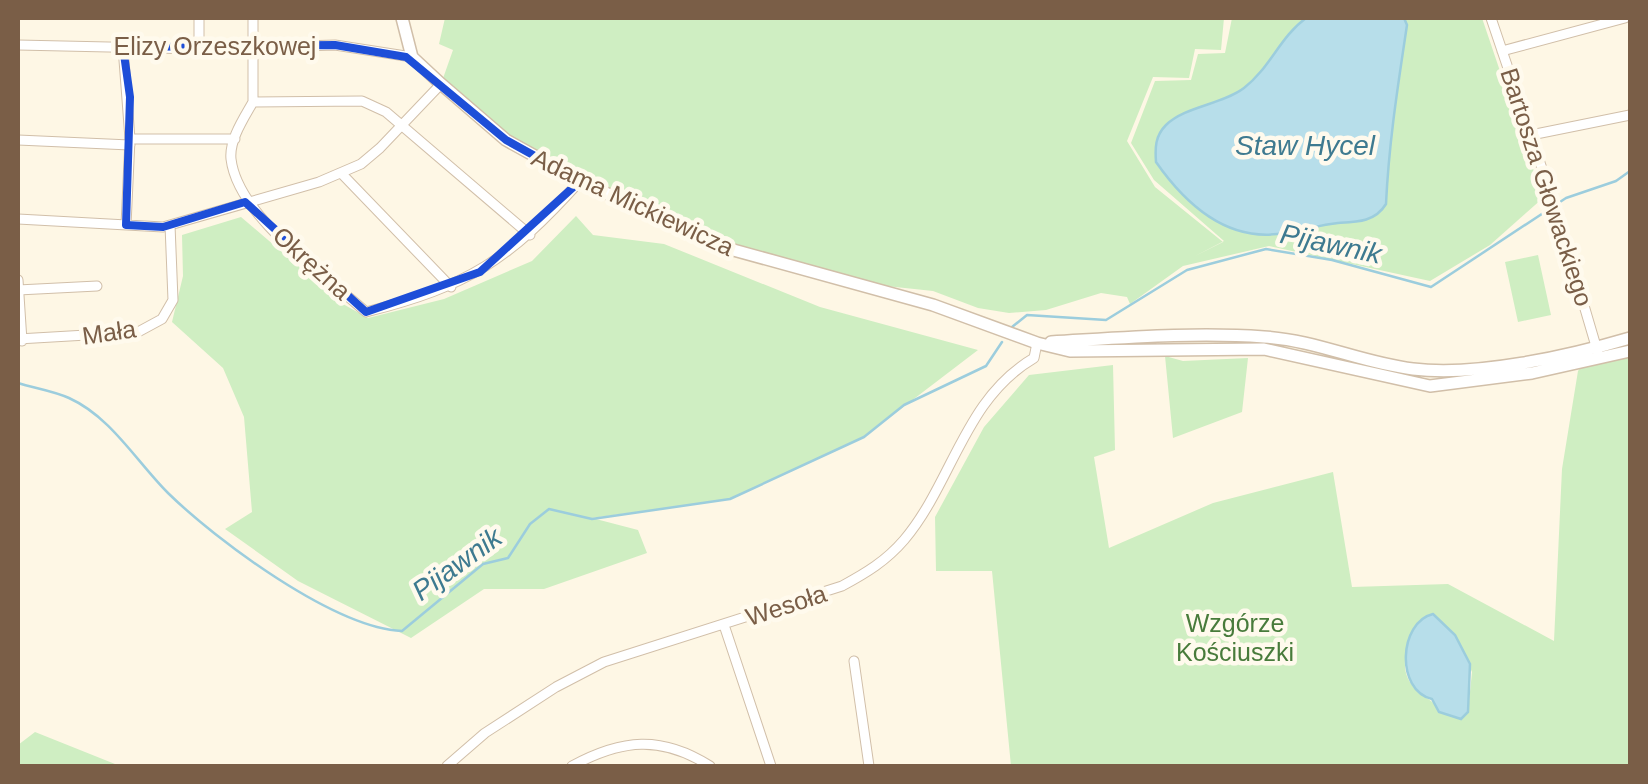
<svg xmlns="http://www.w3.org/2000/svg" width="1648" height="784" font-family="Arial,sans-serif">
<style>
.green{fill:#cfeec2;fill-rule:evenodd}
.water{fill:#b7deea;stroke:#9ccddd;stroke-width:2.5}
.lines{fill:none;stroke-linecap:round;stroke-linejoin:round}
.stream{stroke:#9ccddd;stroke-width:2.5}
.minor-casing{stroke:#d1bfa9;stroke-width:11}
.tertiary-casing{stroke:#d1bfa9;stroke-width:14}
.minor{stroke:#fff;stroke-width:9}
.tertiary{stroke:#fff;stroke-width:11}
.marked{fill:none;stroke:#1d4ed8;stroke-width:8;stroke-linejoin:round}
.labels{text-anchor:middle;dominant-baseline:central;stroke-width:9;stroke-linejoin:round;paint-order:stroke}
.street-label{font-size:25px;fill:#7a5e47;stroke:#fffaed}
.park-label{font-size:25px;fill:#487b3b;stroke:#fffaed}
.water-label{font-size:28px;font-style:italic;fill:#3e7a90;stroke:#fffaed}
</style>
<rect width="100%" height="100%" fill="#fef7e5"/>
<!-- green -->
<path class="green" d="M445,18H1224L1221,50L1195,49L1189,78L1153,77L1127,141L1155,187L1223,242L1195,256L1224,241L1154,180L1131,143L1155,81L1191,80L1198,54L1225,53L1232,18H1482L1543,198L1490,245L1430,281L1269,246L1183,266L1130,304L1127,297L1101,293L1046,310L1009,313L978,308L933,291L839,281L719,246L524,152L441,84L453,50L439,44Z
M576,216L593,235L664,244L820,307L978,350L864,437L730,499L592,518L638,530L647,553L544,589H484L411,638L298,581L225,529L252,512L244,417L223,368L172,322L183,276L182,235L241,217L343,304L368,318L444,299L532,261Z
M1538,255L1551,315L1518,322L1505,262Z
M1165,356L1183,361L1248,358L1242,412L1173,438Z
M1630,357V766H1011L992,571H936L935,517L984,427L1029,375L1113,365L1115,450L1094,457L1109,548L1213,503L1333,472L1352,587L1448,584L1554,641L1562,469L1578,371L1585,361ZM1433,614L1455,635L1472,672L1468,712H1440C1433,699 1427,700 1417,691C1391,666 1412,633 1433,614Z
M35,732L120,766H18V745Z"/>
<!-- water -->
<path class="water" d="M1306,18H1404L1407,25C1398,85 1389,141 1386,204C1375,222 1357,222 1338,223C1318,225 1298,232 1277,234C1224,240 1184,202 1156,162C1155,148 1155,136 1166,125C1186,106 1221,105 1244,88C1270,68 1280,37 1306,18Z
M1433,614L1455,635L1470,664L1468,712L1461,719L1439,712L1432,699C1395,690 1399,622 1433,614Z"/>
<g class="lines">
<!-- stream -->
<path class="stream" d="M1012,327L1027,315L1106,320L1187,270L1266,249L1332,260L1431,287L1566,198L1616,181L1630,171
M18,383C34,388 54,391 69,398C111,417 136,461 168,493C216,540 334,628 402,631L483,564L508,558L530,524L549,509L592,519L730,499L864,437L904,405L986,366L1002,342"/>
<defs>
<path id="minor" d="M199,18V49
M253,18V102L362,101L386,112L530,235
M1491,18L1555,207L1598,353
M18,45L199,49L335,45L412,57
M123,47L130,139
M1502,51L1625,18
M253,102C244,118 229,140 231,159C238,217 324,274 366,312C469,286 509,260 580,181
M1531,135L1630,115
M18,140L130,145
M342,174L451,287
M18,219L163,227L319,182L361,164L380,148L441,84
M126,225L130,139H235
M18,280L22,341
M18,290L97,286
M18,339L138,332L162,319L173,300L170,225
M724,625L771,766
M854,661L869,766
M447,766L485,733L556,687L604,662L842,586C866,573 886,561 904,540C953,482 964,399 1034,358L1037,343
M572,766C622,739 661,735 710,766"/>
<path id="tertiary" d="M402,18L412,57L441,84L506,140L580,181L719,246L933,305L1037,343L1070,351L1264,349L1430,386L1532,373L1630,351
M1051,342C1122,338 1194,332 1264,337C1316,340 1362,363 1413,369C1476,377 1569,356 1630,338"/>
</defs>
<!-- minor casing -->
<use href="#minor" class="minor-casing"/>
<!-- tertiary casing -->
<use href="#tertiary" class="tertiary-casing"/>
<!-- minor -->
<use href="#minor" class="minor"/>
<!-- tertiary -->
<use href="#tertiary" class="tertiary"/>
</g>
<!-- marked area -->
<path class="marked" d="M335,45L406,57L506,140L580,181L480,272L366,312L245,202L163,227L126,225L130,97L123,47Z"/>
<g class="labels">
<!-- street labels -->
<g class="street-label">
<text x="215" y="46">Elizy Orzeszkowej</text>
<text transform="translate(1547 187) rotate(72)">Bartosza Głowackiego</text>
<text transform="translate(633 202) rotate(25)">Adama Mickiewicza</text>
<text transform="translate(312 263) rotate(42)">Okrężna</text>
<text transform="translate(109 332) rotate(-8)">Mała</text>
<text transform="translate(786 605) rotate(-18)">Wesoła</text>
</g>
<!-- park labels -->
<g class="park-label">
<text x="1235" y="623">Wzgórze<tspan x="1235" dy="29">Kościuszki</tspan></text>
</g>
<!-- water labels -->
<g class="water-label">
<text x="1305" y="145">Staw Hycel</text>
<text transform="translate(1331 244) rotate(12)">Pijawnik</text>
<text transform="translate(457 564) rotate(-36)">Pijawnik</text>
</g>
</g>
<!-- border -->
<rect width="1648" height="784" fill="none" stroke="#7a5e47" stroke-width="40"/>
</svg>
